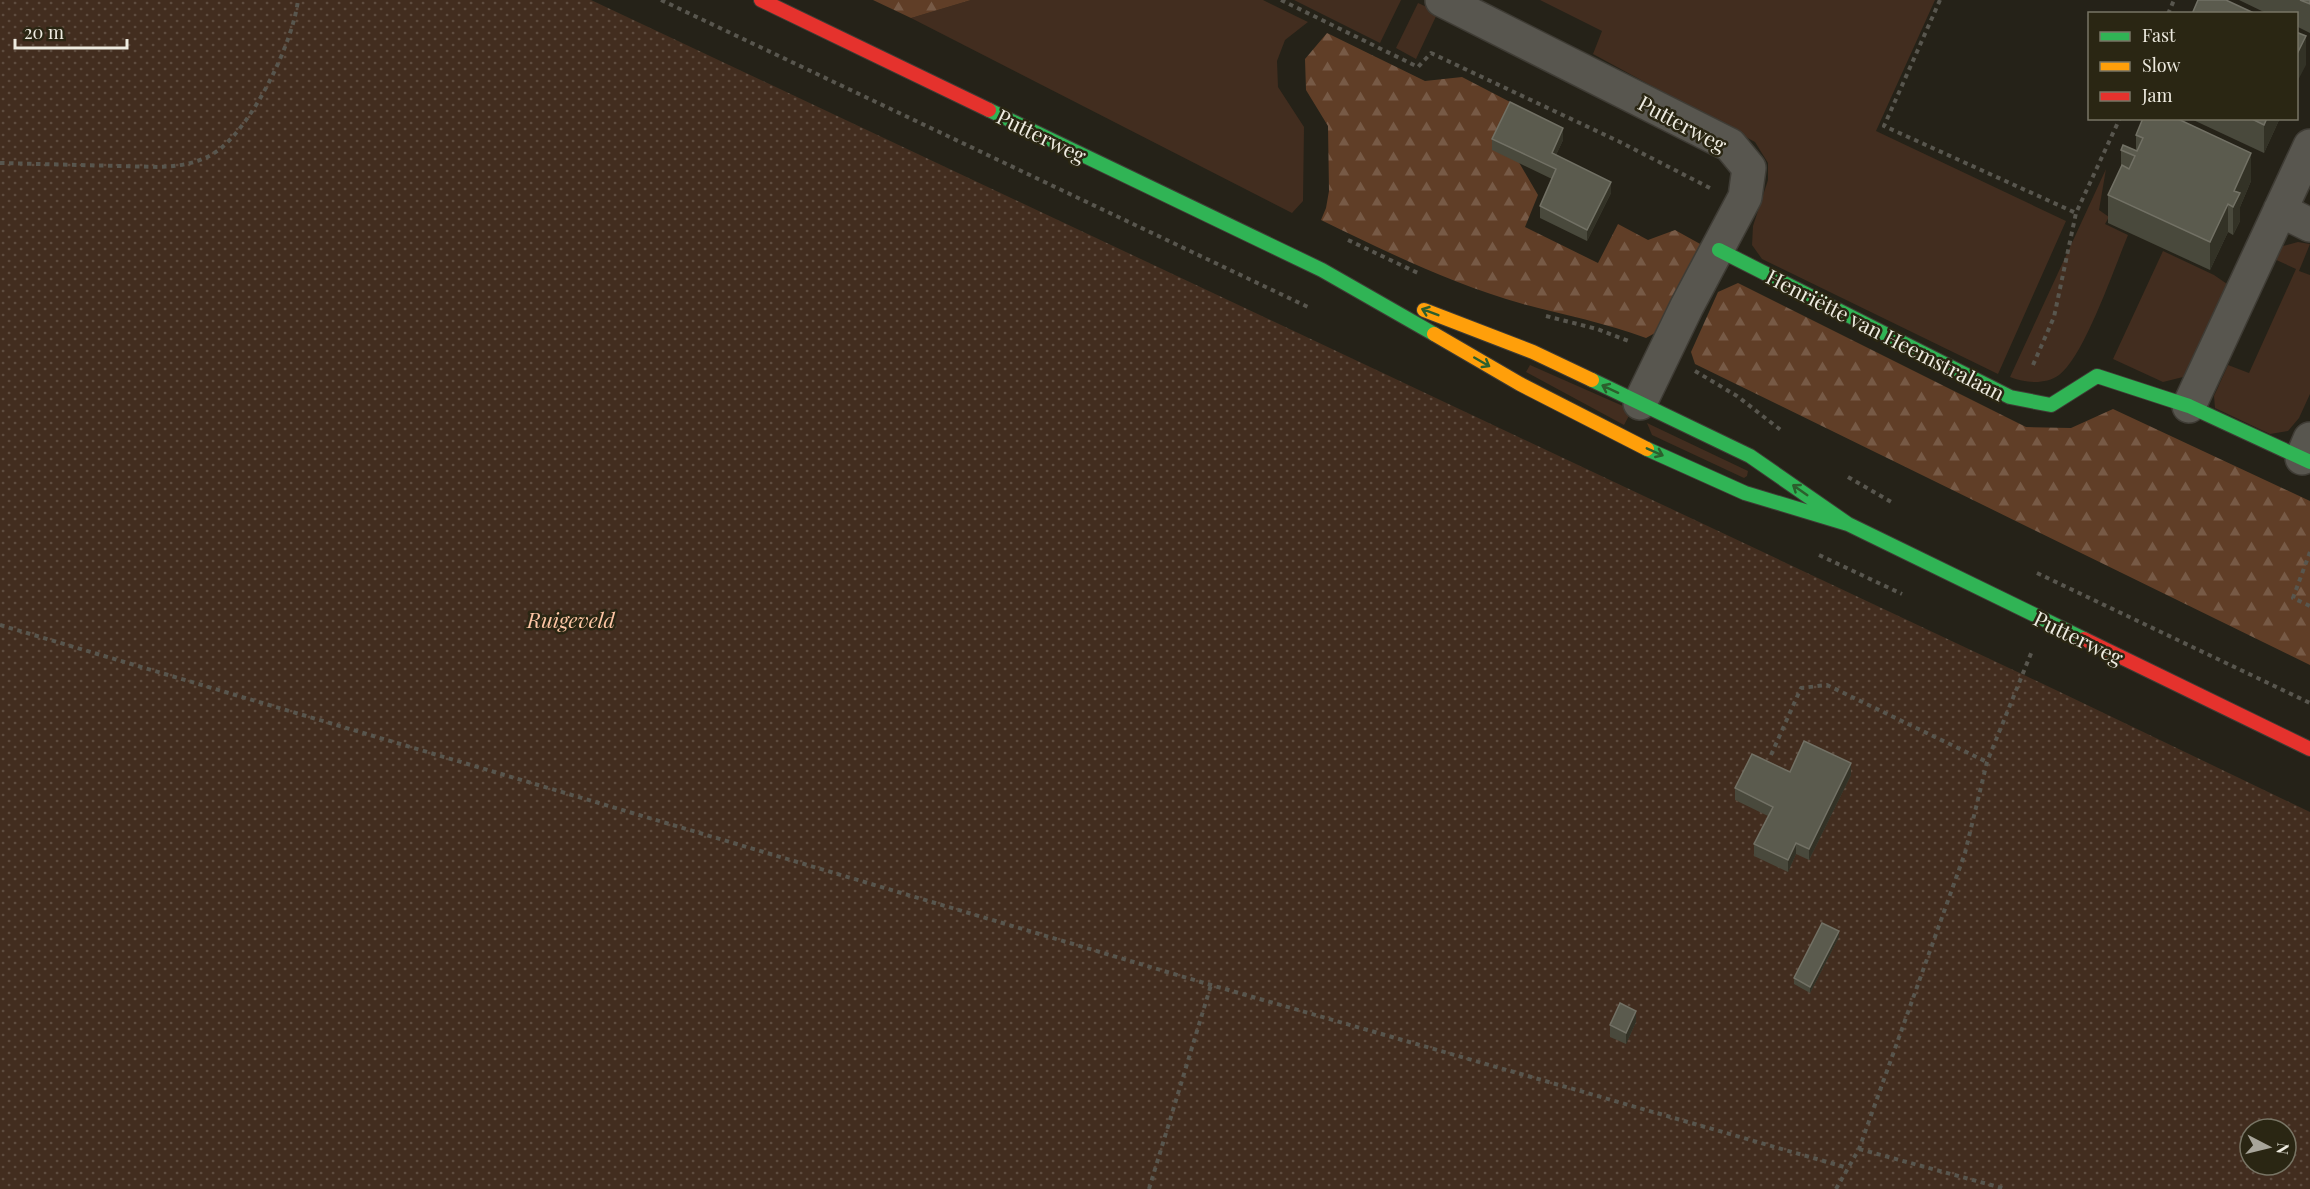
<svg xmlns="http://www.w3.org/2000/svg" width="2310" height="1189" font-family="'Playfair Display',serif">
<style>
.green{fill:#422d1f}
.forest{fill:url(#forest-firs)}
.park{fill:url(#park-dots);fill-rule:evenodd}
.lines{fill:none;stroke-linecap:round;stroke-linejoin:round}
.street-casing{stroke:#3f3c35;stroke-width:36}
.fast-casing{stroke:#3f3c35;stroke-width:16}
.slow-casing{stroke:#3f3c35;stroke-width:16}
.jam-casing{stroke:#3f3c35;stroke-width:16}
.path{stroke:#58564e;stroke-width:4;stroke-dasharray:4.5 4.5;stroke-linecap:butt}
.street{stroke:#58564f;stroke-width:33}
.fast{stroke:#30b455;stroke-width:14}
.slow{stroke:#ff9f0a;stroke-width:14}
.jam{stroke:#e5322d;stroke-width:14}
.wall{fill:#49493c}
.shaded-wall{fill:#333226}
.building{fill:#5b5b4e;stroke:#727165;stroke-width:1.5}
.oneway{stroke:#2c5f2d}
.labels{text-anchor:middle;dominant-baseline:central;stroke-width:5;stroke-linejoin:round;paint-order:stroke}
.street-label{font-size:21px;fill:#eeebe0;stroke:#2a2613}
.park-label{font-size:21px;font-style:italic;fill:#fdc6a5;stroke:#2a2613}
</style>
<defs>
<pattern id="forest-firs" width="22" height="20" patternUnits="userSpaceOnUse" patternTransform="scale(1.5)"><rect width="22" height="20" fill="#603e27"/><path d="M5 1l3.5 6h-7zM16 11l3.5 6h-7z" fill="#775a46"/></pattern>
<pattern id="park-dots" width="8" height="8" patternUnits="userSpaceOnUse" patternTransform="scale(1.5)"><rect width="8" height="8" fill="#422d1f"/><path d="M2 2h.1M6 6h.1" fill="none" stroke="#5e4c3f" stroke-width="1.8" stroke-linecap="round"/></pattern>
</defs>
<rect width="100%" height="100%" fill="#252218"/>
<!-- green -->
<path class="green" d="M971,0H1263L1308,22L1285,40L1277,61L1278,87L1304,127L1303,201L1292,213L911,18Z
M1294,0H1401L1380,43Z
M1540,0H1935L1876,131L2066,221L1998,374L1762,259L1752,245L1753,226L1768,180V163L1755,142L1593,54L1602,31Z
M1418,3L1438,12L1416,59L1396,48Z
M2106,169L2099,210L2109,217L2105,224L2128,235C2115,266 2084,357 2059,375C2045,385 2025,383 2010,377Z
M2298,242L2310,244L2299,271L2310,275V394L2299,418L2288,431L2270,434L2215,408L2214,396L2228,365L2249,373L2296,269L2272,258L2283,246Z
M2163,251L2214,275L2230,286L2197,360L2183,377L2163,382L2113,359Z
M1530,365L1632,410L1624,425L1526,372Z
M1647,423L1748,471L1747,476L1744,478L1652,435Z"/>
<!-- forest -->
<path class="forest" d="M873,0H971L911,18Z
M1327,33L1425,81L1462,77L1539,117L1517,159L1538,195L1525,227L1598,263L1618,224L1648,240L1675,230L1702,245L1655,333L1646,338C1606,323 1564,315 1523,304C1452,284 1387,252 1321,220L1326,208L1329,191L1328,126L1306,90L1305,59Z
M1738,283L2026,427L2071,428L2113,409L2310,501V665L1695,364L1691,352L1718,292Z"/>
<!-- park -->
<path class="park" d="M0,0H591L2060,692L2310,812V1189H0ZM2250,1129H2286V1165H2250Z"/>
<g class="lines">
<defs>
<path id="street" d="M1442,0L1730,145L1749,168L1745,197L1687,306L1640,403
M2280,210L2310,225
M2189,406L2310,146
M2302,458L2310,439"/>
<path id="fast" d="M989,110L1322,270L1434,334
M1719,250L2010,397L2051,405L2097,376L2189,406L2310,462
M1592,380L1750,456L1848,524L2084,639
M1647,449L1745,493L1848,524"/>
<path id="slow" d="M1424,310L1533,352L1592,380
M1434,334L1520,384L1647,449"/>
<path id="jam" d="M761,0L989,110
M2084,639L2310,749"/>
</defs>
<!-- street casing -->
<use href="#street" class="street-casing"/>
<!-- fast casing -->
<use href="#fast" class="fast-casing"/>
<!-- slow casing -->
<use href="#slow" class="slow-casing"/>
<!-- jam casing -->
<use href="#jam" class="jam-casing"/>
<!-- path -->
<path class="path" d="M661,0L1308,307
M1281,0L1418,67L1431,53L1620,142L1710,188
M1940,0L1884,126L2076,213
M2168,14L2174,0
M0,163L159,167C181,166 202,163 220,149C254,122 293,43 298,0
M1348,240L1420,274
M1546,316L1597,329L1631,342
M2033,365L2054,317L2076,213L2120,118
M1695,371L1737,396L1782,431
M1848,477L1893,503
M2310,552L2293,598L2310,606
M1819,555L1902,594
M2037,573L2310,703
M0,625L1211,985L1848,1168
M1771,755L1801,688L1827,685L1987,762
M1859,1149L2006,1189
M1149,1189L1211,985
M1836,1189L1859,1149L1965,853L1987,762L2032,651"/>
<!-- street -->
<use href="#street" class="street"/>
<!-- fast -->
<use href="#fast" class="fast"/>
<!-- slow -->
<use href="#slow" class="slow"/>
<!-- jam -->
<use href="#jam" class="jam"/>
</g>
<!-- wall -->
<path class="wall" d="M2239,0H2310V33L2296,26V14H2268Z
M2189,118H2280L2264,153Z
M2136,135L2251,181L2240,207V221L2233,235L2228,232L2210,270L2108,223V195L2121,167V150L2136,151Z
M1492,139L1563,140L1556,155L1611,193L1587,241L1540,218V206L1552,179L1492,150Z
M1790,772L1851,775L1809,860L1796,854L1788,872L1754,856V844L1768,816L1735,800V788Z
M1839,937L1810,993L1794,984V978Z
M1636,1022L1626,1044L1610,1037V1025Z"/>
<!-- shaded-wall -->
<path class="shaded-wall" d="M2306,36V65L2296,84V56Z
M2267,118H2280L2264,153V125Z
M1563,128V140L1552,164V153Z
M2251,153V181L2240,207V221L2233,235V207L2234,191Z
M1611,182V193L1587,241V230Z
M2228,204V232L2210,270V242Z
M1851,763V775L1809,860V849Z
M1796,843V854L1788,872V860Z
M1839,931V937L1810,993V987Z
M1636,1011V1022L1626,1044V1033Z"/>
<!-- building -->
<path class="building" d="M2198,0H2226L2256,14H2192Z
M2300,0H2310V4Z
M2296,32L2306,36L2296,56Z
M1510,102L1563,128L1552,153L1611,182L1587,230L1540,206L1556,169L1492,139Z
M2143,118H2176L2251,153L2234,191L2240,193L2233,207L2228,204L2210,242L2108,195L2122,165L2129,169L2135,156L2121,150L2123,145L2137,151L2143,138L2136,135Z
M2250,118H2267L2264,125Z
M1804,741L1851,763L1809,849L1796,843L1788,860L1754,844L1773,807L1735,788L1752,754L1790,772Z
M1822,923L1839,931L1810,987L1794,978Z
M1620,1003L1636,1011L1626,1033L1610,1025Z"/>
<!-- one-way arrows -->
<defs><path id="oneway-shaft" d="M-6 0H5M1.5-3L5.5 0L1.5 3" fill="none" stroke-width="1.6" stroke-linecap="round" stroke-linejoin="round" transform="scale(1.5)"/></defs>
<g class="oneway">
<use href="#oneway-shaft" transform="translate(1430 312) rotate(-159)"/>
<use href="#oneway-shaft" transform="translate(1482 362) rotate(30)"/>
<use href="#oneway-shaft" transform="translate(1610 389) rotate(-155)"/>
<use href="#oneway-shaft" transform="translate(1655 452) rotate(24)"/>
<use href="#oneway-shaft" transform="translate(1800 490) rotate(-145)"/>
</g>
<g class="labels">
<!-- street labels -->
<g class="street-label">
<text transform="translate(1683 123) rotate(28)">Putterweg</text>
<text transform="translate(1042 135) rotate(26)">Putterweg</text>
<text transform="translate(1886 334) rotate(27)">Henriëtte van Heemstralaan</text>
<text transform="translate(2079 637) rotate(26)">Putterweg</text>
</g>
<!-- park labels -->
<g class="park-label">
<text x="571" y="619">Ruigeveld</text>
</g>
</g>
<!-- legend -->
<rect x="2088" y="12" width="210" height="108" fill="#2a2613" stroke="#787565" stroke-width="1.5"/>
<rect x="2100" y="32" width="30" height="9" fill="#30b455" stroke="#787565" stroke-width="1.5"/>
<text x="2142" y="42" font-size="18" fill="#eeebe0">Fast</text>
<rect x="2100" y="62" width="30" height="9" fill="#ff9f0a" stroke="#787565" stroke-width="1.5"/>
<text x="2142" y="72" font-size="18" fill="#eeebe0">Slow</text>
<rect x="2100" y="92" width="30" height="9" fill="#e5322d" stroke="#787565" stroke-width="1.5"/>
<text x="2142" y="102" font-size="18" fill="#eeebe0">Jam</text>
<!-- north arrow -->
<g transform="translate(2268 1147) rotate(97)"><circle r="28" fill="#2a2613" stroke="#787565" stroke-width="1.5"/>
<path d="M0-4.5L10 22L0 15L-10 22Z" fill="#a8a59a"/>
<text y="-9" font-size="16" font-weight="bold" text-anchor="middle" fill="#eeebe0">N</text>
</g>
<!-- scale -->
<path d="M15 39v9h112v-9" fill="none" stroke="#eeebe0" stroke-width="3"/>
<text x="24" y="39" font-size="18" fill="#eeebe0" stroke="#2a2613" stroke-width="4.5" paint-order="stroke">20 m</text>
</svg>
